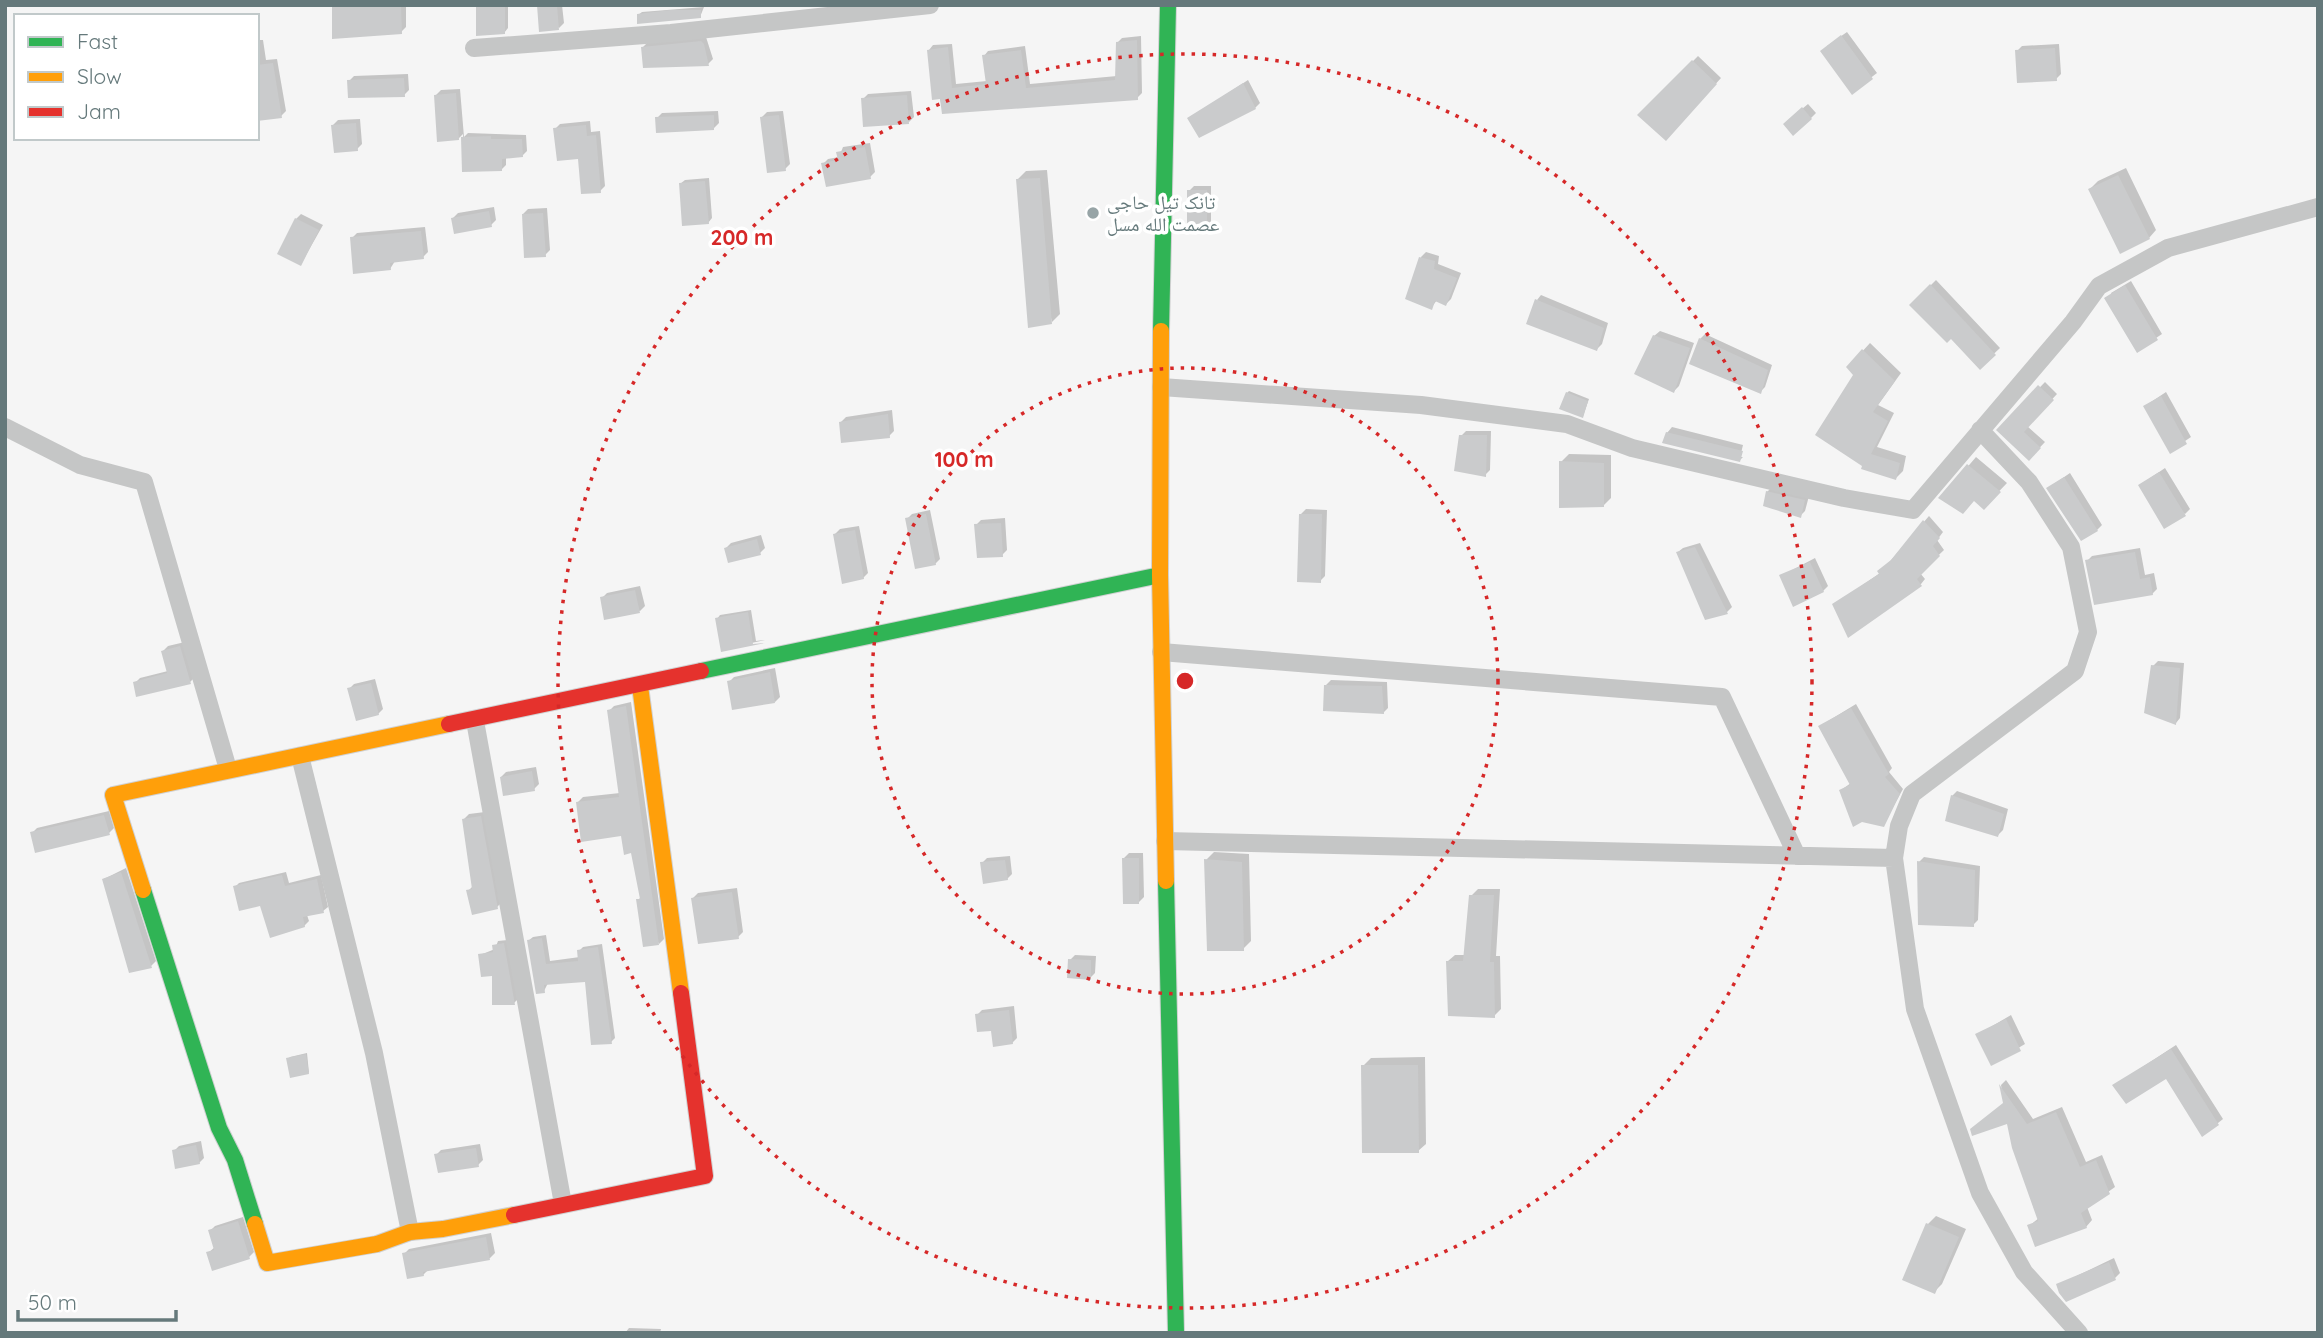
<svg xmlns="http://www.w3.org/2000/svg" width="2323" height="1338" font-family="Quicksand,'Noto Naskh Arabic',sans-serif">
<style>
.shadow{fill:#0003}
.building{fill:#cacbcc}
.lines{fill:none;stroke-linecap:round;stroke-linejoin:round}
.fast-casing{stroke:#d0d1d2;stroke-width:18}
.slow-casing{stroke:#d0d1d2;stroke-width:18}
.jam-casing{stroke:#d0d1d2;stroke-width:18}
.street{stroke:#c5c6c6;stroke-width:18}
.fast{stroke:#30b455;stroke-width:16}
.slow{stroke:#ff9f0a;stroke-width:16}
.jam{stroke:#e5322d;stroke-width:16}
.ring{fill:none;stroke:#d62828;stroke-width:3.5;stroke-dasharray:3.5 7}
.poi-dot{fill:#97a4a6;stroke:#fff;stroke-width:2.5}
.labels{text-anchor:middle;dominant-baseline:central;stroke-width:7;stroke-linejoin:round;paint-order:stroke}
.poi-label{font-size:19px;fill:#65797b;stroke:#fff;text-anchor:start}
.centre{fill:#d62828;stroke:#fff;stroke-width:3.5}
.ring-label{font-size:21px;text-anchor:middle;font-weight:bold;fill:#d62828;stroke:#fff;stroke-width:7;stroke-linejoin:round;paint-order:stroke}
</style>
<rect width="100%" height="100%" fill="#f5f5f5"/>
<!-- shadow -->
<path class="shadow" d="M333,5H406V27L401,32Z
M480,5H508V28L504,33L477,8Z
M539,5H562L564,23L559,28Z
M704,7L700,17L638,15L642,12Z
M1847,32L1877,73L1852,92L1827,46Z
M1141,36L1142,93L1137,98L943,112L929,50L933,45L952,44L956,84L987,81L984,56L988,51L1025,46L1030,84L1117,76V43L1122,38Z
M706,37L713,59L708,64L643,47L648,42Z
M257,40H263L266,60L277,59L286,111L281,116L257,119Z
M2059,44L2061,74L2056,79L2017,51L2022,46Z
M1698,56L1721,78L1666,139L1640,115Z
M408,74L409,90L404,95L349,81L354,76Z
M1248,80L1260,103L1255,108L1190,118Z
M460,89L464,137L468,133L526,135L527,151L523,155L506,157V165L502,169L464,170L463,134L458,139L436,95L441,90Z
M911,91L914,117L909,122L863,99L868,94Z
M1808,104L1816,113L1811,118L1790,119Z
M718,111L719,123L714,128L657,118L662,113Z
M783,111L790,164L785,169L762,117L767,112Z
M360,119L362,144L357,149L333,125L338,120Z
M590,121L591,132L600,131L605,186L600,191L579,157L555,129L560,124Z
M870,143L875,172L870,177L823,164L828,159L839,157L843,147Z
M2126,168L2156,230L2149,238L2090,189L2098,181Z
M1047,170L1060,314L1052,322L1018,179L1026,171Z
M709,178L712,218L708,223L680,184L685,180Z
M1194,186H1211V226L1206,231L1189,191Z
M494,207L496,220L491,225L453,218L458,213Z
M547,208L550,250L545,255L523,214L528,209Z
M301,214L323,225L301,264L296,219Z
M425,227L428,252L423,257L395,261L390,269L352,238L357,233Z
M1426,252L1439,256L1438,264L1461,273L1451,299L1446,304L1437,300L1431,308L1421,257Z
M1936,280L2000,348L1980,367L1951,336L1911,305Z
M2131,281L2162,334L2138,350L2111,293Z
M1541,295L1608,323L1602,344L1597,349L1537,300Z
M1660,331L1694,343L1679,386L1674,391L1654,336Z
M1705,334L1772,365L1765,387L1760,392L1700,339Z
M1870,343L1901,373L1878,405L1894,413L1877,447L1906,456L1903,471L1896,478L1863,468L1855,374L1848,367Z
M2045,382L2057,394L2027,426L2045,442L2029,459L1999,430Z
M1569,391L1589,399L1583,416L1567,393Z
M2166,392L2191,437L2170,451L2145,406Z
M892,410L894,431L889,436L841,422L846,417Z
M1672,427L1743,445L1740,457H1743L1740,460L1667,433Z
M1466,431H1491L1490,470L1485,475L1461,436Z
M1569,454L1611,455V498L1603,506L1561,462Z
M1976,457L2007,483L1984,507L1974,499L1941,498Z
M2165,468L2190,509L2185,514L2140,485Z
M2070,473L2102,525L2097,530L2048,488Z
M1772,487L1809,496L1805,511L1800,516L1767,492Z
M1306,509L1327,510L1325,576L1320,581L1301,514Z
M930,510L940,559L935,564L907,519L912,514Z
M1929,516L1943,532L1937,540L1944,550L1920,573L1925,579L1921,584L1834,605L1880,573Z
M1005,518L1007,550L1002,555L976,525L981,520Z
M859,526L868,573L863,578L835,534L840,529Z
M761,535L765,548L760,553L726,548L731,543Z
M1700,543L1732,607L1727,612L1706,618L1678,552L1683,548Z
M2140,548L2145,575L2154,573L2157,589L2152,594L2087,561L2092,556Z
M1815,558L1828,586L1823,591L1781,576Z
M640,586L645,606L640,611L602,598L607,593Z
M751,610L756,641L765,640L724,649L717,619L720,615Z
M185,642L195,677L190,682L135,683L140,678L168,671L163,651L168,646Z
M2158,661L2184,663L2180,718L2176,723L2153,666Z
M775,668L780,697L775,702L729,682L734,677Z
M375,679L383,709L378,714L349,689L354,684Z
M1331,680L1387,682L1388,708L1383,713L1326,685Z
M631,702L664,939L659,944L638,900L641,897L633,851L622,834L578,802L583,797L620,793L609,711L614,706Z
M1856,704L1892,768L1889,772L1903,789L1883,825L1841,790L1851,783L1820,726Z
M536,767L539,784L534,789L501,777L506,772Z
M1957,791L2008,809L2003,830L1998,835L1952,796Z
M109,811L114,828L109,833H32L37,828Z
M485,812L502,902L497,907L468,891L473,886L464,819L469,814Z
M1214,852L1249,854L1251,941L1243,949L1206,860Z
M1129,853H1143L1144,897L1139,902L1124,858Z
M1010,856L1012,874L1007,879L982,863L987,858Z
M1924,857L1980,866L1978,920L1973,925L1919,862Z
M126,868L156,961L151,966L130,971L104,879Z
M286,872L289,883L321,875L328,907L323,911L307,915L309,921L304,926L235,887L239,883Z
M737,888L743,932L738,937L693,898L698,893Z
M1478,889H1500L1496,956H1500L1501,1009L1494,1016L1448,961L1455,955H1466L1471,896Z
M546,935L550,961L580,957L579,951L583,947L602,944L615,1038L611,1042L586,980L548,983L544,991L528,941L533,937Z
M508,940L518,999L514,1003L480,955L495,949L498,941Z
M1075,955L1096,956L1095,973L1090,978L1070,960Z
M1014,1006L1017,1038L1012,1043L977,1015L982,1010Z
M2011,1015L2025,1044L1991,1064L1977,1035Z
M2176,1045L2223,1119L2203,1135L2166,1076L2115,1085Z
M307,1053L309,1073L288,1059L290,1057Z
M1425,1057L1426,1144L1418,1151L1363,1066L1371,1058Z
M2006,1080L2033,1119L2062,1107L2086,1162L2102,1155L2115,1187L2087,1207L2092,1220L2086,1227L2029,1226L2039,1218L2004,1103L2001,1085Z
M201,1141L204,1158L199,1163L174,1151L179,1146Z
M480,1144L483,1160L478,1165L436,1155L441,1150Z
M1936,1216L1966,1229L1942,1284L1934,1292L1928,1224Z
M243,1217L254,1252L249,1257L208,1253L215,1247L210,1231L215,1226Z
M491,1233L495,1253L490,1258L429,1269L423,1275L404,1254L409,1249Z
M2114,1258L2120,1273L2115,1278L2058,1285Z
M629,1328L661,1329L660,1333H625Z"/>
<!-- building -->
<path class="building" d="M332,5H401L402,34L332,39Z
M537,5H557L559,30L539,32Z
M476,7H505V34L476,36Z
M671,10H701V18L637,24V14Z
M1841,35L1873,79L1852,95L1820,51Z
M1137,40L1138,100L942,114L940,99L932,100L927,50L948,47L952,88L986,84L982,55L1021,50L1026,88L1115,80L1116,42Z
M701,41L704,44L709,66L643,68L641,47Z
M2055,48L2057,81L2017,83L2015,50Z
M1692,60L1717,84L1666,141L1637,115Z
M273,63L282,118L257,121V65Z
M404,78L405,97L348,98L347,80Z
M1243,83L1256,109L1199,138L1187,118Z
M456,93L459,140L437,142L434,95Z
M907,95L909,124L863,127L861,98Z
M1802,107L1812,119L1793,136L1783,124Z
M714,115V130L656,133L655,117Z
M779,115L786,171L767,173L760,117Z
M356,123L358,151L334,153L331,125Z
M586,125L587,136L596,135L601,193L581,194L578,159L557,161L553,128Z
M491,136V139H522L523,157L502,159V171L462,172L461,137Z
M865,147L871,179L826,187L821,163L838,160L836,152Z
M2118,175L2150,239L2120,254L2088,189Z
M1040,178L1052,324L1028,328L1016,179Z
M705,181L709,224L682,226L679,183Z
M1187,190H1207V233H1187Z
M489,211L492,227L454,234L451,218Z
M543,213L546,257L524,258L522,214Z
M295,218L319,230L301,266L277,254Z
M421,231L424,259L390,263L391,270L353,274L350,237Z
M1419,257L1435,261L1434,269L1457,278L1446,306L1435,301L1432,310L1405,299Z
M1930,284L1996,355L1980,370L1951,339L1947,343L1909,305Z
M2125,285L2158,340L2137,353L2104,298Z
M1535,299L1604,328L1597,351L1526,324Z
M1653,335L1690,348L1674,393L1634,374Z
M1699,338L1768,370L1761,394L1689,364Z
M1862,349L1895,381L1873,412L1888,421L1871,454L1900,463L1896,480L1861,469L1862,466L1815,435L1853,375L1846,367Z
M2038,385L2054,400L2024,432L2041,448L2029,461L1996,430Z
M1566,392L1588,401L1583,418L1559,409Z
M2161,396L2187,444L2170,454L2143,406Z
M888,414L890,438L841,443L839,422Z
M1666,432L1743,451L1740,462L1662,443Z
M1459,435H1487L1486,477L1454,471Z
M1559,461L1604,463V507L1559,508Z
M1967,464L2001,492L1984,510L1974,501L1963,514L1938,498Z
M2159,472L2186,516L2164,529L2138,485Z
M2064,477L2098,531L2081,541L2046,488Z
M1766,491L1805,500L1801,518L1763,506Z
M926,514L936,565L915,569L905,518Z
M1299,514H1322L1321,583L1297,582Z
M1923,520L1940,538L1933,546L1940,556L1917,579L1922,586L1848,638L1832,604L1879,574L1877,571L1891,560Z
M1001,523L1003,557L977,558L974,524Z
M855,530L864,579L842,584L833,534Z
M757,539L761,555L728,563L724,548Z
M1695,547L1728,614L1705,620L1676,552Z
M2135,552L2140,579L2150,577L2153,595L2094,605L2085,560Z
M1810,562L1824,592L1793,607L1779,575Z
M635,590L640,613L604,620L600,597Z
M748,612L753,644L765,643L721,652L715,618Z
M180,646L191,684L136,697L133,682L167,673L161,651Z
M2151,665L2180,668L2176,725L2144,713Z
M770,672L775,703L732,710L727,681Z
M371,683L379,715L356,721L347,688Z
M1324,685L1382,686L1384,714L1323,711Z
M626,706L659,945L643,947L636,899H640L631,853L624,855L621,836L581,842L576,802L619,797L607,710Z
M1851,708L1889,774L1885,777L1900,794L1884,827L1862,822L1853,827L1839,790L1850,785L1818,726Z
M532,771L535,791L503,796L500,777Z
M1951,795L2004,814L1998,837L1945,821Z
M104,815L110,835L35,853L30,832Z
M481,816L498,909L472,915L466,890L472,889L462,819Z
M1122,858H1139V904H1123Z
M1204,859L1242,862L1244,951H1207Z
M1005,860L1008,880L983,884L980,862Z
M1917,861L1975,870L1974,927L1918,925Z
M121,872L152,968L129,973L102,879Z
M282,875L285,886L317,879L324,913L303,917L305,927L270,938L260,906L239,911L233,886Z
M732,892L739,939L698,944L691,898Z
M1469,895H1494L1490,962H1494L1495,1018L1448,1016L1446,961H1463Z
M542,938L546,964L578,961L577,950L598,947L612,1044L591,1045L585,982L544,985L545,993L536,994L527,940Z
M504,943L515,1005H492V976L481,977L478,954L493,952L492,945Z
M1068,959L1091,960V980L1067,978Z
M1009,1010L1013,1044L993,1047L991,1031L977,1032L975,1014Z
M2006,1019L2021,1051L1991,1066L1975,1034Z
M2171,1049L2219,1125L2202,1137L2166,1079L2126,1104L2112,1085Z
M306,1054L309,1074L290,1078L286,1058Z
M1361,1065H1418L1419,1153H1362Z
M1999,1084L2027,1124L2056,1112L2080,1167L2096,1160L2110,1194L2081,1213L2087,1228L2035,1247L2027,1225L2038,1221L2012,1148L2007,1124L1972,1136L1970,1129L2003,1103Z
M196,1145L200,1164L175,1169L172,1150Z
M476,1148L479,1167L438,1173L434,1154Z
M238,1221L250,1259L212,1271L206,1252L214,1250L208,1230Z
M1926,1223L1959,1237L1935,1294L1902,1280Z
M486,1237L490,1260L423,1272L424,1276L407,1279L402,1253Z
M2109,1262L2116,1280L2066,1302L2059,1293L2056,1284Z"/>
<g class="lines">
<defs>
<path id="fast" d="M1161,331L1168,5
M701,671L1160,575
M1166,881L1176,1333
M143,890L219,1128L235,1160L255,1224"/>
<path id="slow" d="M1161,331L1160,575L1166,881
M640,686L681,993
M143,890L113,795L449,724
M255,1224L267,1263L377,1244L410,1232L443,1229L514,1215"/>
<path id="jam" d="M449,724L701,671
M514,1215L705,1176L681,993"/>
</defs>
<!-- fast casing -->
<use href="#fast" class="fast-casing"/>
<!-- slow casing -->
<use href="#slow" class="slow-casing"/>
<!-- jam casing -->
<use href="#jam" class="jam-casing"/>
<!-- street -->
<path class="street" d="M474,48L671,33L930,5
M1161,387L1421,405L1567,424L1632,448L1844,498L1913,510L2073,322L2099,286L2168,248L2318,207
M5,427L80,465L144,482L228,769
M1980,430L2029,482L2071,547L2088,632L2075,671L1912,794L1899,826L1894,858L1915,1009L1980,1193L2024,1272L2079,1333
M1161,652L1722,697L1797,856
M475,721L563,1204
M300,756L374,1053L410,1232
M1165,841L1894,858"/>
<!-- fast -->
<use href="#fast" class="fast"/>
<!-- slow -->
<use href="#slow" class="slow"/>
<!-- jam -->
<use href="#jam" class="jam"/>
</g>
<!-- distance rings -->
<g class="ring">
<circle cx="1185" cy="681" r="313"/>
<circle cx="1185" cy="681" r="627"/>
</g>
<!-- markers -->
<circle class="poi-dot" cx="1093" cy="213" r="7"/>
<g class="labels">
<!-- poi labels -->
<g class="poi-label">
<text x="1107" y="202">تانک تیل حاجی<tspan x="1107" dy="22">عصمت الله مسل</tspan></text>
</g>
</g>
<circle cx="1185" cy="681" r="10" class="centre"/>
<g class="ring-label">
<text x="742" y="245">200 m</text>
<text x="964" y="467">100 m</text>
</g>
<!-- border -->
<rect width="2323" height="1338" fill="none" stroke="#65797b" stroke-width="14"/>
<!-- legend -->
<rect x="14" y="14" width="245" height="126" fill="#ffffff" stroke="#c1c9ca" stroke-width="2"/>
<rect x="28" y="37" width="35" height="10" fill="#30b455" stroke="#c1c9ca" stroke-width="2"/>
<text x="77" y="49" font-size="21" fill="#65797b">Fast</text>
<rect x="28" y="72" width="35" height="10" fill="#ff9f0a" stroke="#c1c9ca" stroke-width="2"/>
<text x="77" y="84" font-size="21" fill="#65797b">Slow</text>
<rect x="28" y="107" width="35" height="10" fill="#e5322d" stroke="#c1c9ca" stroke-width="2"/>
<text x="77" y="119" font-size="21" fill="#65797b">Jam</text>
<!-- scale -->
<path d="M18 1310v10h158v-10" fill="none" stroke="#65797b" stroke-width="3.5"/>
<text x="28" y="1310" font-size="21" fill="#65797b" stroke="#ffffff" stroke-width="5" paint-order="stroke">50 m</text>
</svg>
